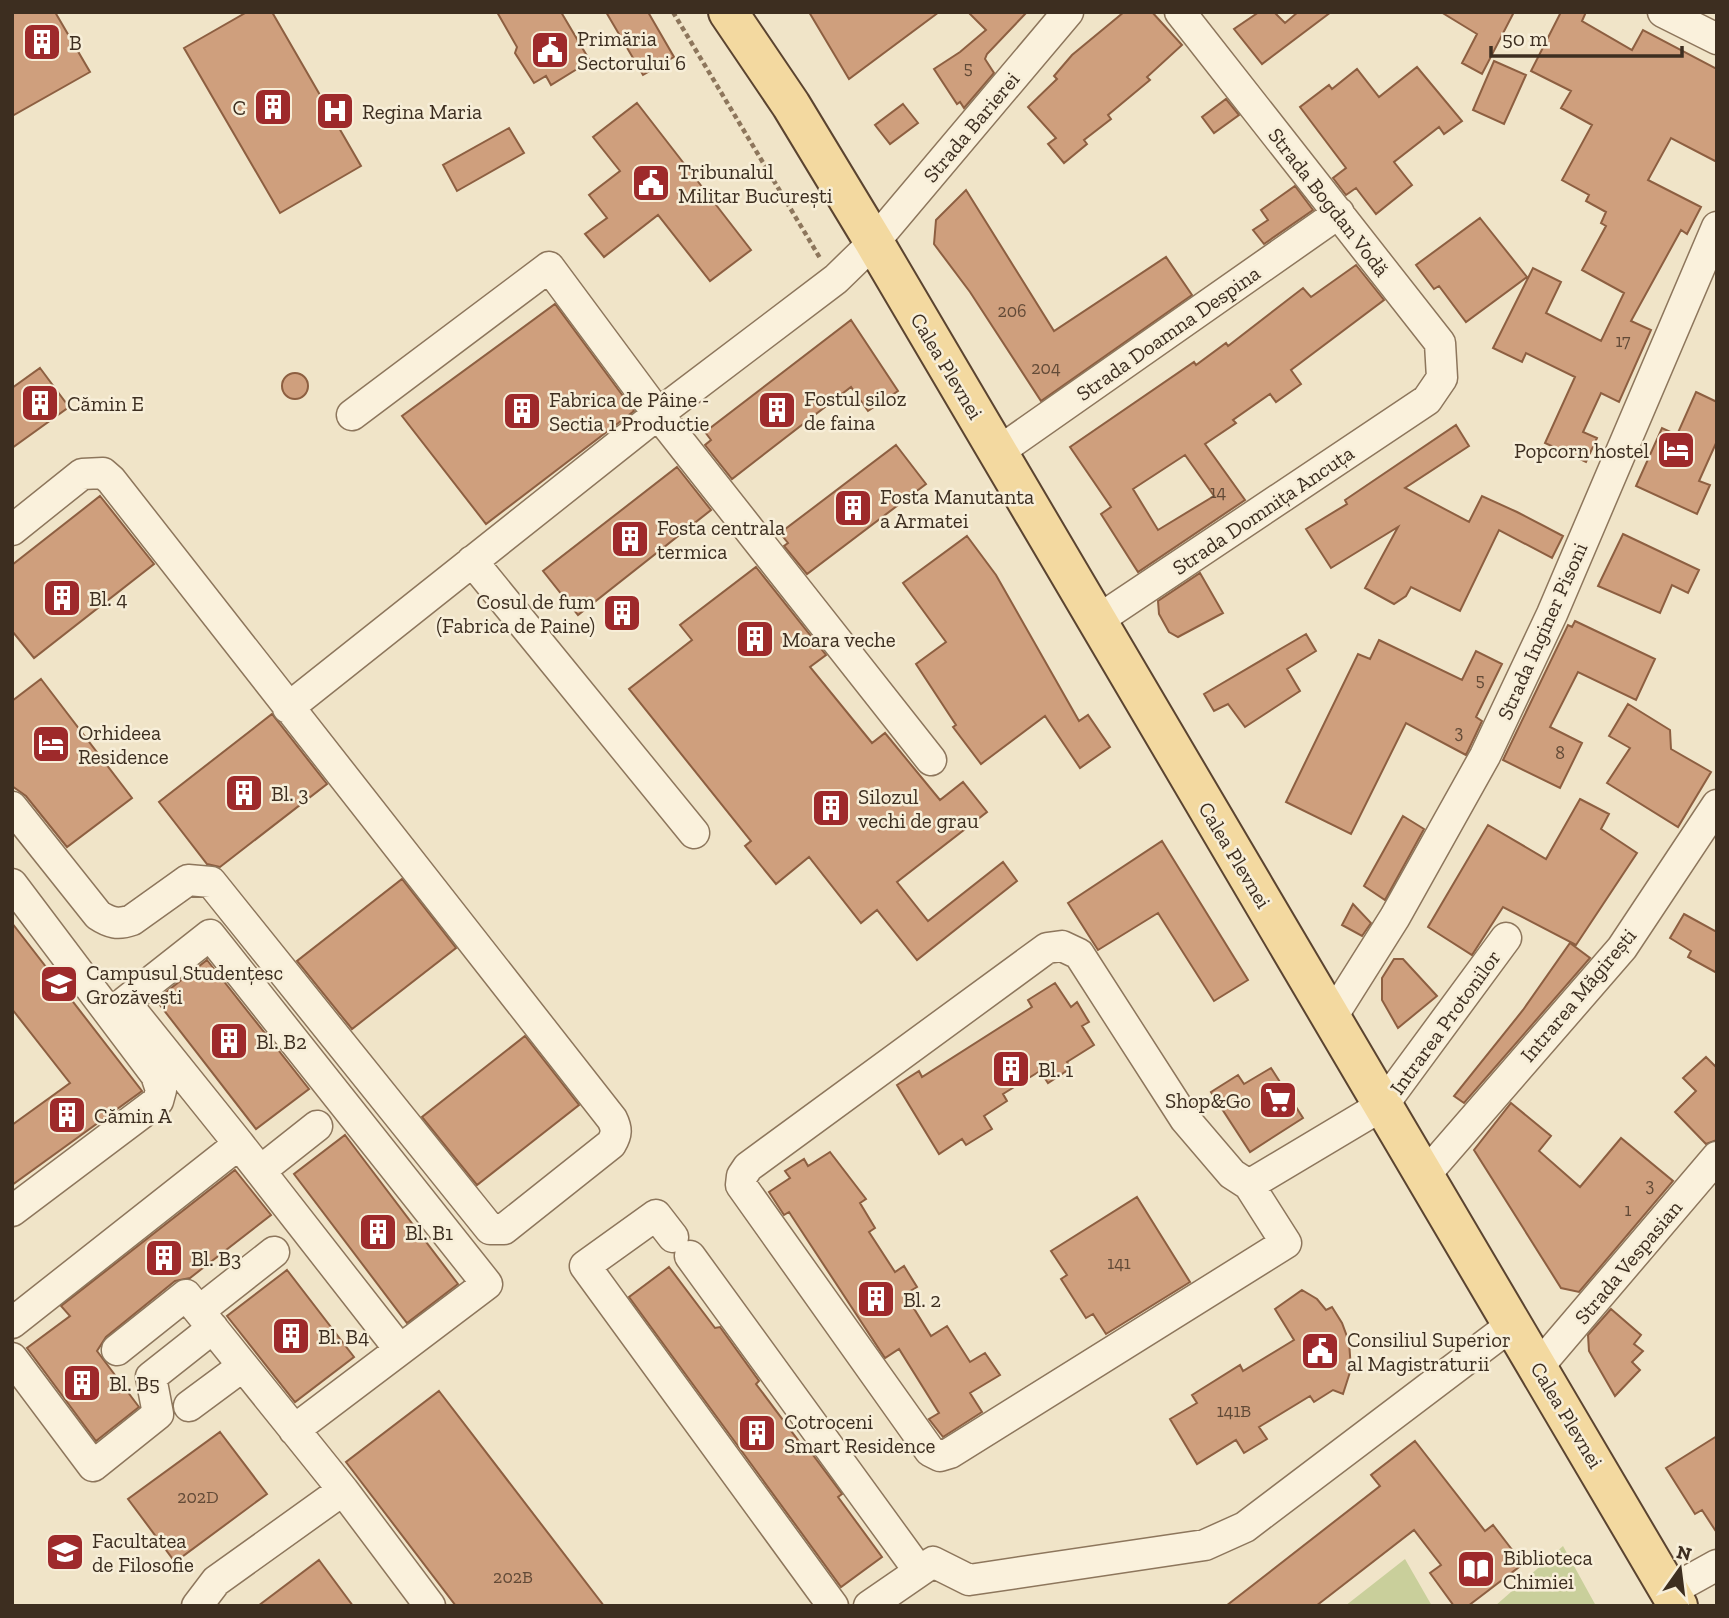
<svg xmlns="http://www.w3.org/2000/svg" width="1729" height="1618" font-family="'Zilla Slab',serif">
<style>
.green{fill:#c9cf9b}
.building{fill:#cf9f7d;stroke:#8d5f41;stroke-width:2;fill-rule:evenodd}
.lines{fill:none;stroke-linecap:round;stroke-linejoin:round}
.minor-casing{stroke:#8d765c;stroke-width:33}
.major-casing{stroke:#5b4430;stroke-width:42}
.path{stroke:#8d765c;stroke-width:4.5;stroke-dasharray:5 3.5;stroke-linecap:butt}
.minor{stroke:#faf1dc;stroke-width:30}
.major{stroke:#f3d9a0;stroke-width:38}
.labels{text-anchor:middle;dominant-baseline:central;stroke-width:5;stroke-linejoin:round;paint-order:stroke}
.number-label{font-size:18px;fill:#624a37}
.poi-label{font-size:21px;fill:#3d2e20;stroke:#f7eed8;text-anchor:start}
.street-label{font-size:21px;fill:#3d2e20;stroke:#f7eed8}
</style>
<rect width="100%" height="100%" fill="#f0e4c8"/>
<!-- green -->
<path class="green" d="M1563,1546L1596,1606H1495Z
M1405,1559L1432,1606H1345Z"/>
<!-- building -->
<path class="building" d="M12,12H55L90,72L12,116Z
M247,12H272L361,166L280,213L184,48Z
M497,12H561L590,61L551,85L546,76L534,83L515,53L517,47Z
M606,12H648L674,57L643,75Z
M809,12H939L849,79Z
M968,12H1027L987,54L985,59L994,73L964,108L960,102L957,104L934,69L960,52L986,30Z
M1124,12H1152L1182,45L1147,77L1150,80L1108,115L1111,119L1084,140L1087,144L1064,163L1048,144L1056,138L1028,107L1057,79L1054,76L1072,55Z
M1259,12H1274L1285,23L1298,12H1331L1262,64L1234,29Z
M1441,12H1514L1482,74L1462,63L1477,34Z
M1561,12H1586L1582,21L1632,50L1643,30L1717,69V162L1671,138L1648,180L1701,207L1687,234L1681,230L1631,321L1651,330L1619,402L1601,393L1583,432L1597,438L1586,462L1545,443L1575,377L1526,353L1522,362L1493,348L1533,268L1561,282L1546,313L1601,341L1624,293L1582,270L1606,226L1601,223L1606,212L1586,201L1589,195L1562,180L1592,125L1561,108L1571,91L1531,71Z
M1494,61L1526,75L1504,124L1473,110Z
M1417,67L1462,121L1444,134L1439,127L1394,162L1412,185L1376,214L1356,188L1346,195L1333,178L1346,168L1300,107L1329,85L1332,89L1357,69L1379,97Z
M1226,99L1239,115L1214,133L1202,117Z
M637,103L751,250L710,281L658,215L604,257L585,234L607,218L589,195L620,171L593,137Z
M903,104L918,123L890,144L875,125Z
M509,128L524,153L457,191L443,165Z
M1295,186L1313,210L1264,244L1253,230L1268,220L1261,210Z
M966,190L1054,331L1166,257L1192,295L1041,401L970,292L934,244L936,220Z
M1480,218L1527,277L1466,322L1439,286L1434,289L1416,265Z
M1356,265L1384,300L1291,370L1301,384L1276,402L1270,394L1233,420L1236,423L1205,444L1245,500L1138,572L1101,514L1111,507L1070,447L1194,362L1196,365L1226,343L1228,346L1303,288L1311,297ZM1185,455L1214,496L1158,530L1133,489Z
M555,304L634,411L486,524L402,416Z
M851,320L898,391L868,411L851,387L732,479L705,445L711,440L705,432Z
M40,368L69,407L12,448V388Z
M282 386a13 13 0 1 1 26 0a13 13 0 1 1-26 0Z
M1696,392L1717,402V441L1699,481L1710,485L1697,514L1636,486L1662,428L1677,435Z
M1456,425L1469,446L1405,488L1469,522L1482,496L1517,512L1563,536L1552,558L1499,530L1460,611L1411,587L1406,596L1394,604L1365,588L1398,527L1331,568L1306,529L1347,504L1345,500Z
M896,445L926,484L807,574L784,546L788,543L780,533Z
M677,467L711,510L578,615L543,571Z
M100,496L154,564L34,658L12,631V565Z
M1623,534L1699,570L1688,593L1672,585L1660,613L1598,586Z
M967,536L996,575L1079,721L1088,715L1110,747L1080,768L1045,716L981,764L953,727L956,725L916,664L946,642L903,583Z
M756,567L826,655L810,667L872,743L885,733L940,800L963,782L987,812L897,882L928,921L1003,862L1017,881L917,960L877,910L861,923L809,857L776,884L745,846L751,841L629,689L692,640L680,625Z
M1200,573L1223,613L1178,637L1169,632L1159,614L1158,601Z
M1575,621L1655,659L1636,700L1578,672L1550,727L1582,743L1560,788L1503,760L1568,625L1572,627Z
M1306,634L1316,651L1287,669L1300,691L1245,727L1228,704L1214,711L1204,694Z
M1379,640L1462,680L1476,651L1502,664L1476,717L1482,721L1466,755L1406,723L1351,834L1286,802L1358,654L1370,659Z
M41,679L132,798L67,847L26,796L12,786V701Z
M1628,704L1670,730L1671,749L1711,772L1678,827L1607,783L1630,748L1609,736Z
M272,714L327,784L220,867L207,864L159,802Z
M1580,799L1609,814L1601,829L1637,853L1576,945L1503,907L1472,955L1428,927L1488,825L1546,859Z
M1403,816L1424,829L1385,900L1364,886Z
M1162,841L1248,980L1214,1001L1158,913L1098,950L1068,903Z
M402,879L456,948L352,1029L297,961Z
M1353,904L1371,923L1362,936L1342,925Z
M1684,914L1717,932V973L1688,957L1691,951L1670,938Z
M12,923L142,1091L12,1185V1125L70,1083L12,1009Z
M1570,943L1590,958L1464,1103L1454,1096L1523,1010Z
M1394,959H1403L1437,996L1398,1028L1382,1000V978Z
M207,960L309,1089L256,1129L156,1000Z
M1055,983L1071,1007L1077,1002L1089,1022L1082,1026L1094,1045L1067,1062L1071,1068L1048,1083L1040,1071L1003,1094L1007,1101L984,1116L992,1129L966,1145L962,1139L939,1154L897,1085L919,1071L922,1077L1032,1007L1028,1000Z
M525,1036L579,1105L477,1185L422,1117Z
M1706,1057L1717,1068V1140L1706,1144L1675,1112L1696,1091L1683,1078Z
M1271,1068L1303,1118L1250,1152L1211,1092L1238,1075L1244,1084Z
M1511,1103L1551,1136L1539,1151L1580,1187L1621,1138L1673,1181L1579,1292L1561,1288L1474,1150Z
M345,1135L458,1284L407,1323L294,1174Z
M830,1152L866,1199L860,1203L875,1228L869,1232L895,1272L904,1266L917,1287L905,1294L931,1336L947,1326L970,1362L985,1353L1000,1375L970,1393L982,1412L943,1437L929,1419L939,1413L899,1349L885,1358L789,1212L784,1215L769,1192L790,1178L785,1171L804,1159L808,1166Z
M235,1170L271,1215L190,1278L175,1281L106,1337L97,1351L139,1407L96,1441L27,1348L70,1316L61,1306Z
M1137,1197L1190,1282L1106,1334L1093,1314L1086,1318L1061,1279L1067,1275L1051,1251Z
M669,1267L715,1328L720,1327L759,1381L756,1384L801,1444L804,1443L842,1494L838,1497L882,1557L841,1587L629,1297Z
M287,1270L354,1357L295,1402L227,1316Z
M1302,1290L1317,1299L1326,1310L1332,1307L1342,1323L1349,1342L1351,1369L1343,1394L1333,1390L1314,1402L1310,1396L1259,1427L1267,1439L1244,1453L1236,1440L1197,1464L1170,1419L1197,1403L1192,1395L1240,1365L1243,1371L1294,1340L1275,1309Z
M1611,1309L1641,1335L1634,1344L1643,1351L1632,1362L1640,1370L1615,1396L1589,1351L1588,1335Z
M439,1391L604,1606H456L346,1462Z
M220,1432L267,1494L175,1562L128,1499Z
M1717,1436V1533L1702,1510L1695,1514L1666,1468Z
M1415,1441L1485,1531L1493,1525L1523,1564L1468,1606H1454L1430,1573L1441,1565L1414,1530L1316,1606H1226L1380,1486L1371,1475Z
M319,1560L353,1606H258Z"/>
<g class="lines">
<defs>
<path id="minor" d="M1663,12L1717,39
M352,415L549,267L658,414L931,760
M998,452L1339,213
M12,530L82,474L103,473L111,480L612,1119C617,1129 617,1134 611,1144L504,1229H490L211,882L188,880L132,920C118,925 110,923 98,915L12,807
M472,561L694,833
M1098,620L1427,400L1442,378L1440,343L1180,12
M288,708L658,414L836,279L874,242L1068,12
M12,884L156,1075L161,1090L158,1101L12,1211
M1062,946L1079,954L1185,1119L1232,1174L1249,1185L1286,1243L950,1453L940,1456L930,1451L741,1185L742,1176L748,1167L1047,948Z
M1332,1017L1395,917L1485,756L1552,614L1717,227
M239,1144L400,1350
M260,1171L317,1126
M1425,1175L1622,948L1717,805
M1249,1185L1383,1105L1506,938
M673,1237L656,1215L585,1266L833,1606
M690,1256L919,1571
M199,1311L274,1252
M12,1323L239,1144L125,1002L210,935L487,1284L294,1430
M117,1350L186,1295L343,1490L430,1606
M12,1358L93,1466L158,1414L151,1377L213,1328
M1538,1367L1717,1157
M189,1406L243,1366
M1670,1591L1717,1565
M197,1606L216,1581L343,1490
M869,1606L933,1562L969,1580L1205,1545L1245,1527L1513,1324"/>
<path id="major" d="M728,12L791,105L874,242L1678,1606"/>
</defs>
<!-- minor casing -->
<use href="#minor" class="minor-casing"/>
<!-- major casing -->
<use href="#major" class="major-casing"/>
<!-- path -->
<path class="path" d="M673,12L820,258"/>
<!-- minor -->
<use href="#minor" class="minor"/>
<!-- major -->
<use href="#major" class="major"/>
</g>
<!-- icons -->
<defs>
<symbol id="building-square" viewBox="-11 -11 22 22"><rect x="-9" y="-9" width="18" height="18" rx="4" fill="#9e2a2b" stroke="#f7eed8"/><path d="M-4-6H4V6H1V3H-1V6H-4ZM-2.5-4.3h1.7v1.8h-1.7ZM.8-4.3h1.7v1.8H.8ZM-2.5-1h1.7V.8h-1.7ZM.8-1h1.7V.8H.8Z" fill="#fff"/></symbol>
<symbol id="civic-square" viewBox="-11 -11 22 22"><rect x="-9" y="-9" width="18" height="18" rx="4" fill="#9e2a2b" stroke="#f7eed8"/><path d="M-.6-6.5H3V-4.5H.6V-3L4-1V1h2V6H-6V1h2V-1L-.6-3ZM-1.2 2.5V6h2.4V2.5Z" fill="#fff"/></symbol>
<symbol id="hospital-square" viewBox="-11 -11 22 22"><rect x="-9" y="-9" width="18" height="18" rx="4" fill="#9e2a2b" stroke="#f7eed8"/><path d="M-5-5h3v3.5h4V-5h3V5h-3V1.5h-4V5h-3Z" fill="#fff"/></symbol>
<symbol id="hotel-square" viewBox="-11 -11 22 22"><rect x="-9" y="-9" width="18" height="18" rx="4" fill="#9e2a2b" stroke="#f7eed8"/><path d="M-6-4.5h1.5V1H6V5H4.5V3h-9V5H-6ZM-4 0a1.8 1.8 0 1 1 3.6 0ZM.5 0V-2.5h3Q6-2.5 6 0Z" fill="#fff"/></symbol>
<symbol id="university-square" viewBox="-11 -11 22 22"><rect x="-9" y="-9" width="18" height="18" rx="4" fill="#9e2a2b" stroke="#f7eed8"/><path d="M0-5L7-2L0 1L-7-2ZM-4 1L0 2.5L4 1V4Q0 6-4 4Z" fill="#fff"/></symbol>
<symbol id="supermarket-square" viewBox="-11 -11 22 22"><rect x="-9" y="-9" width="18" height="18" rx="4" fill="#9e2a2b" stroke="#f7eed8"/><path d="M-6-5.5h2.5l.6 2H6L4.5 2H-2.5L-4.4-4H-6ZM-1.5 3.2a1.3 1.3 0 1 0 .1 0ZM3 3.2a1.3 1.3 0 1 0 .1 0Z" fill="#fff"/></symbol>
<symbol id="library-square" viewBox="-11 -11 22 22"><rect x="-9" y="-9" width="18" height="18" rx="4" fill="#9e2a2b" stroke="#f7eed8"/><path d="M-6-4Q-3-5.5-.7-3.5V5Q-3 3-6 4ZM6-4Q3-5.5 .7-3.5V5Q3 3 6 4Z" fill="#fff"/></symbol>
</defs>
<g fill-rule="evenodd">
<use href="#building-square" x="20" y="20" width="44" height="44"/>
<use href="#civic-square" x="528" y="28" width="44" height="44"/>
<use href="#building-square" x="251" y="85" width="44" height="44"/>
<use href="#hospital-square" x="313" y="89" width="44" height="44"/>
<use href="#civic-square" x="629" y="161" width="44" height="44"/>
<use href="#building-square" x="18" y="381" width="44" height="44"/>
<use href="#building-square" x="755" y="388" width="44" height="44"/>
<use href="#building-square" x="500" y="389" width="44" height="44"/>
<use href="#hotel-square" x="1654" y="428" width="44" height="44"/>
<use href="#building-square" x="831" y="486" width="44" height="44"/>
<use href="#building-square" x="608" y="517" width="44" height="44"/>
<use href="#building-square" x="40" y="576" width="44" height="44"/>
<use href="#building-square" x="600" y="591" width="44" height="44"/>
<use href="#building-square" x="733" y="617" width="44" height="44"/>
<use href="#hotel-square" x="29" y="722" width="44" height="44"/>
<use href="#building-square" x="222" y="771" width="44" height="44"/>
<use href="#building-square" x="809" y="786" width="44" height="44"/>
<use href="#university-square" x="37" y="962" width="44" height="44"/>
<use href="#building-square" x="207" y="1019" width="44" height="44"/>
<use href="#building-square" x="989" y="1047" width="44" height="44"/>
<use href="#supermarket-square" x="1256" y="1078" width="44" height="44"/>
<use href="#building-square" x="45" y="1093" width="44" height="44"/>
<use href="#building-square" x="356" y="1210" width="44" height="44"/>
<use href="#building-square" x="142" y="1236" width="44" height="44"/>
<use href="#building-square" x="854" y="1277" width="44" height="44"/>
<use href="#building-square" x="269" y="1314" width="44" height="44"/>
<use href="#civic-square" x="1298" y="1329" width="44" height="44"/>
<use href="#building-square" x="60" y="1361" width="44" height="44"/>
<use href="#building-square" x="735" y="1411" width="44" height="44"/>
<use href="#university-square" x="43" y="1530" width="44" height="44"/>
<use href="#library-square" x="1454" y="1547" width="44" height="44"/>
</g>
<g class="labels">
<!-- number labels -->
<g class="number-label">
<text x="968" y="68">5</text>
<text x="1012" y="311">206</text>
<text x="1623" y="341">17</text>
<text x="1046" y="368">204</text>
<text x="1218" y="492">14</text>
<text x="1480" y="680">5</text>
<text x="1459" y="732">3</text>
<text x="1560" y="753">8</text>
<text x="1650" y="1185">3</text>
<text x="1628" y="1210">1</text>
<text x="1119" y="1263">141</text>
<text x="1234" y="1411">141B</text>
<text x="198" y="1497">202D</text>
<text x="513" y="1577">202B</text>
</g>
<!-- poi labels -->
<g class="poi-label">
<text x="577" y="38">Primăria<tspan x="577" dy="24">Sectorului 6</tspan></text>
<text x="69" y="42">B</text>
<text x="246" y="107" text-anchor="end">C</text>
<text x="362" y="111">Regina Maria</text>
<text x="678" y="171">Tribunalul<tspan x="678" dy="24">Militar București</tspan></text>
<text x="804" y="398">Fostul siloz<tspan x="804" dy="24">de faina</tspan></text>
<text x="549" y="399">Fabrica de Pâine -<tspan x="549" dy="24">Sectia 1 Productie</tspan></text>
<text x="67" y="403">Cămin E</text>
<text x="1649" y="450" text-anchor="end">Popcorn hostel</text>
<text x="880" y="496">Fosta Manutanta<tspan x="880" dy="24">a Armatei</tspan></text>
<text x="657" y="527">Fosta centrala<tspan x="657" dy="24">termica</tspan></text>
<text x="89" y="598">Bl. 4</text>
<text x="595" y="601" text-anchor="end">Cosul de fum<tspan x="595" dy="24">(Fabrica de Paine)</tspan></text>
<text x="782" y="639">Moara veche</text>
<text x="78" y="732">Orhideea<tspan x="78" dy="24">Residence</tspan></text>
<text x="271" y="793">Bl. 3</text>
<text x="858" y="796">Silozul<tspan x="858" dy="24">vechi de grau</tspan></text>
<text x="86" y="972">Campusul Studențesc<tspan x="86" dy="24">Grozăvești</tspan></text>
<text x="256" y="1041">Bl. B2</text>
<text x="1038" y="1069">Bl. 1</text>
<text x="1251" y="1100" text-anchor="end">Shop&amp;Go</text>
<text x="94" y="1115">Cămin A</text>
<text x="405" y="1232">Bl. B1</text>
<text x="191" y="1258">Bl. B3</text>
<text x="903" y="1299">Bl. 2</text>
<text x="318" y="1336">Bl. B4</text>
<text x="1347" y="1339">Consiliul Superior<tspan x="1347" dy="24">al Magistraturii</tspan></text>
<text x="109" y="1383">Bl. B5</text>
<text x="784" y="1421">Cotroceni<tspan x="784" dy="24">Smart Residence</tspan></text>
<text x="92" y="1540">Facultatea<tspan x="92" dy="24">de Filosofie</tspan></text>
<text x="1503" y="1557">Biblioteca<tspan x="1503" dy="24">Chimiei</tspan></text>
</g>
<!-- street labels -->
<g class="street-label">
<text transform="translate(971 127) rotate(-50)">Strada Barierei</text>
<text transform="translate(1329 202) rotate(52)">Strada Bogdan Vodă</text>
<text transform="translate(1168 333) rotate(-35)">Strada Doamna Despina</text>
<text transform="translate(947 366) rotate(59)">Calea Plevnei</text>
<text transform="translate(1263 510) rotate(-34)">Strada Domnița Ancuța</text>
<text transform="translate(1542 631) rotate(-66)">Strada Inginer Pisoni</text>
<text transform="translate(1235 855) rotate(59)">Calea Plevnei</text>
<text transform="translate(1578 995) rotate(-50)">Intrarea Măgirești</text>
<text transform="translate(1445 1022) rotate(-54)">Intrarea Protonilor</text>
<text transform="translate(1628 1262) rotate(-50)">Strada Vespasian</text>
<text transform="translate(1567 1415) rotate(59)">Calea Plevnei</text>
</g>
</g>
<!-- border -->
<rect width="1729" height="1618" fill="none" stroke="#3d2e20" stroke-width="28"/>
<!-- north arrow -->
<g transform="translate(1680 1569) rotate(14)" stroke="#f7eed8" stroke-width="5" paint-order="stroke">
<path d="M0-5L12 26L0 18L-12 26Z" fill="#3d2e20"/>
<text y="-10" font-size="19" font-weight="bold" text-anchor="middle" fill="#3d2e20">N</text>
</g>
<!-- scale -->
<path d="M1491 46v10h191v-10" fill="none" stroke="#3d2e20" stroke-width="3.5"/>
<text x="1502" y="46" font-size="21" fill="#3d2e20" stroke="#f7eed8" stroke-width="5" paint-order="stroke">50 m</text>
</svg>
